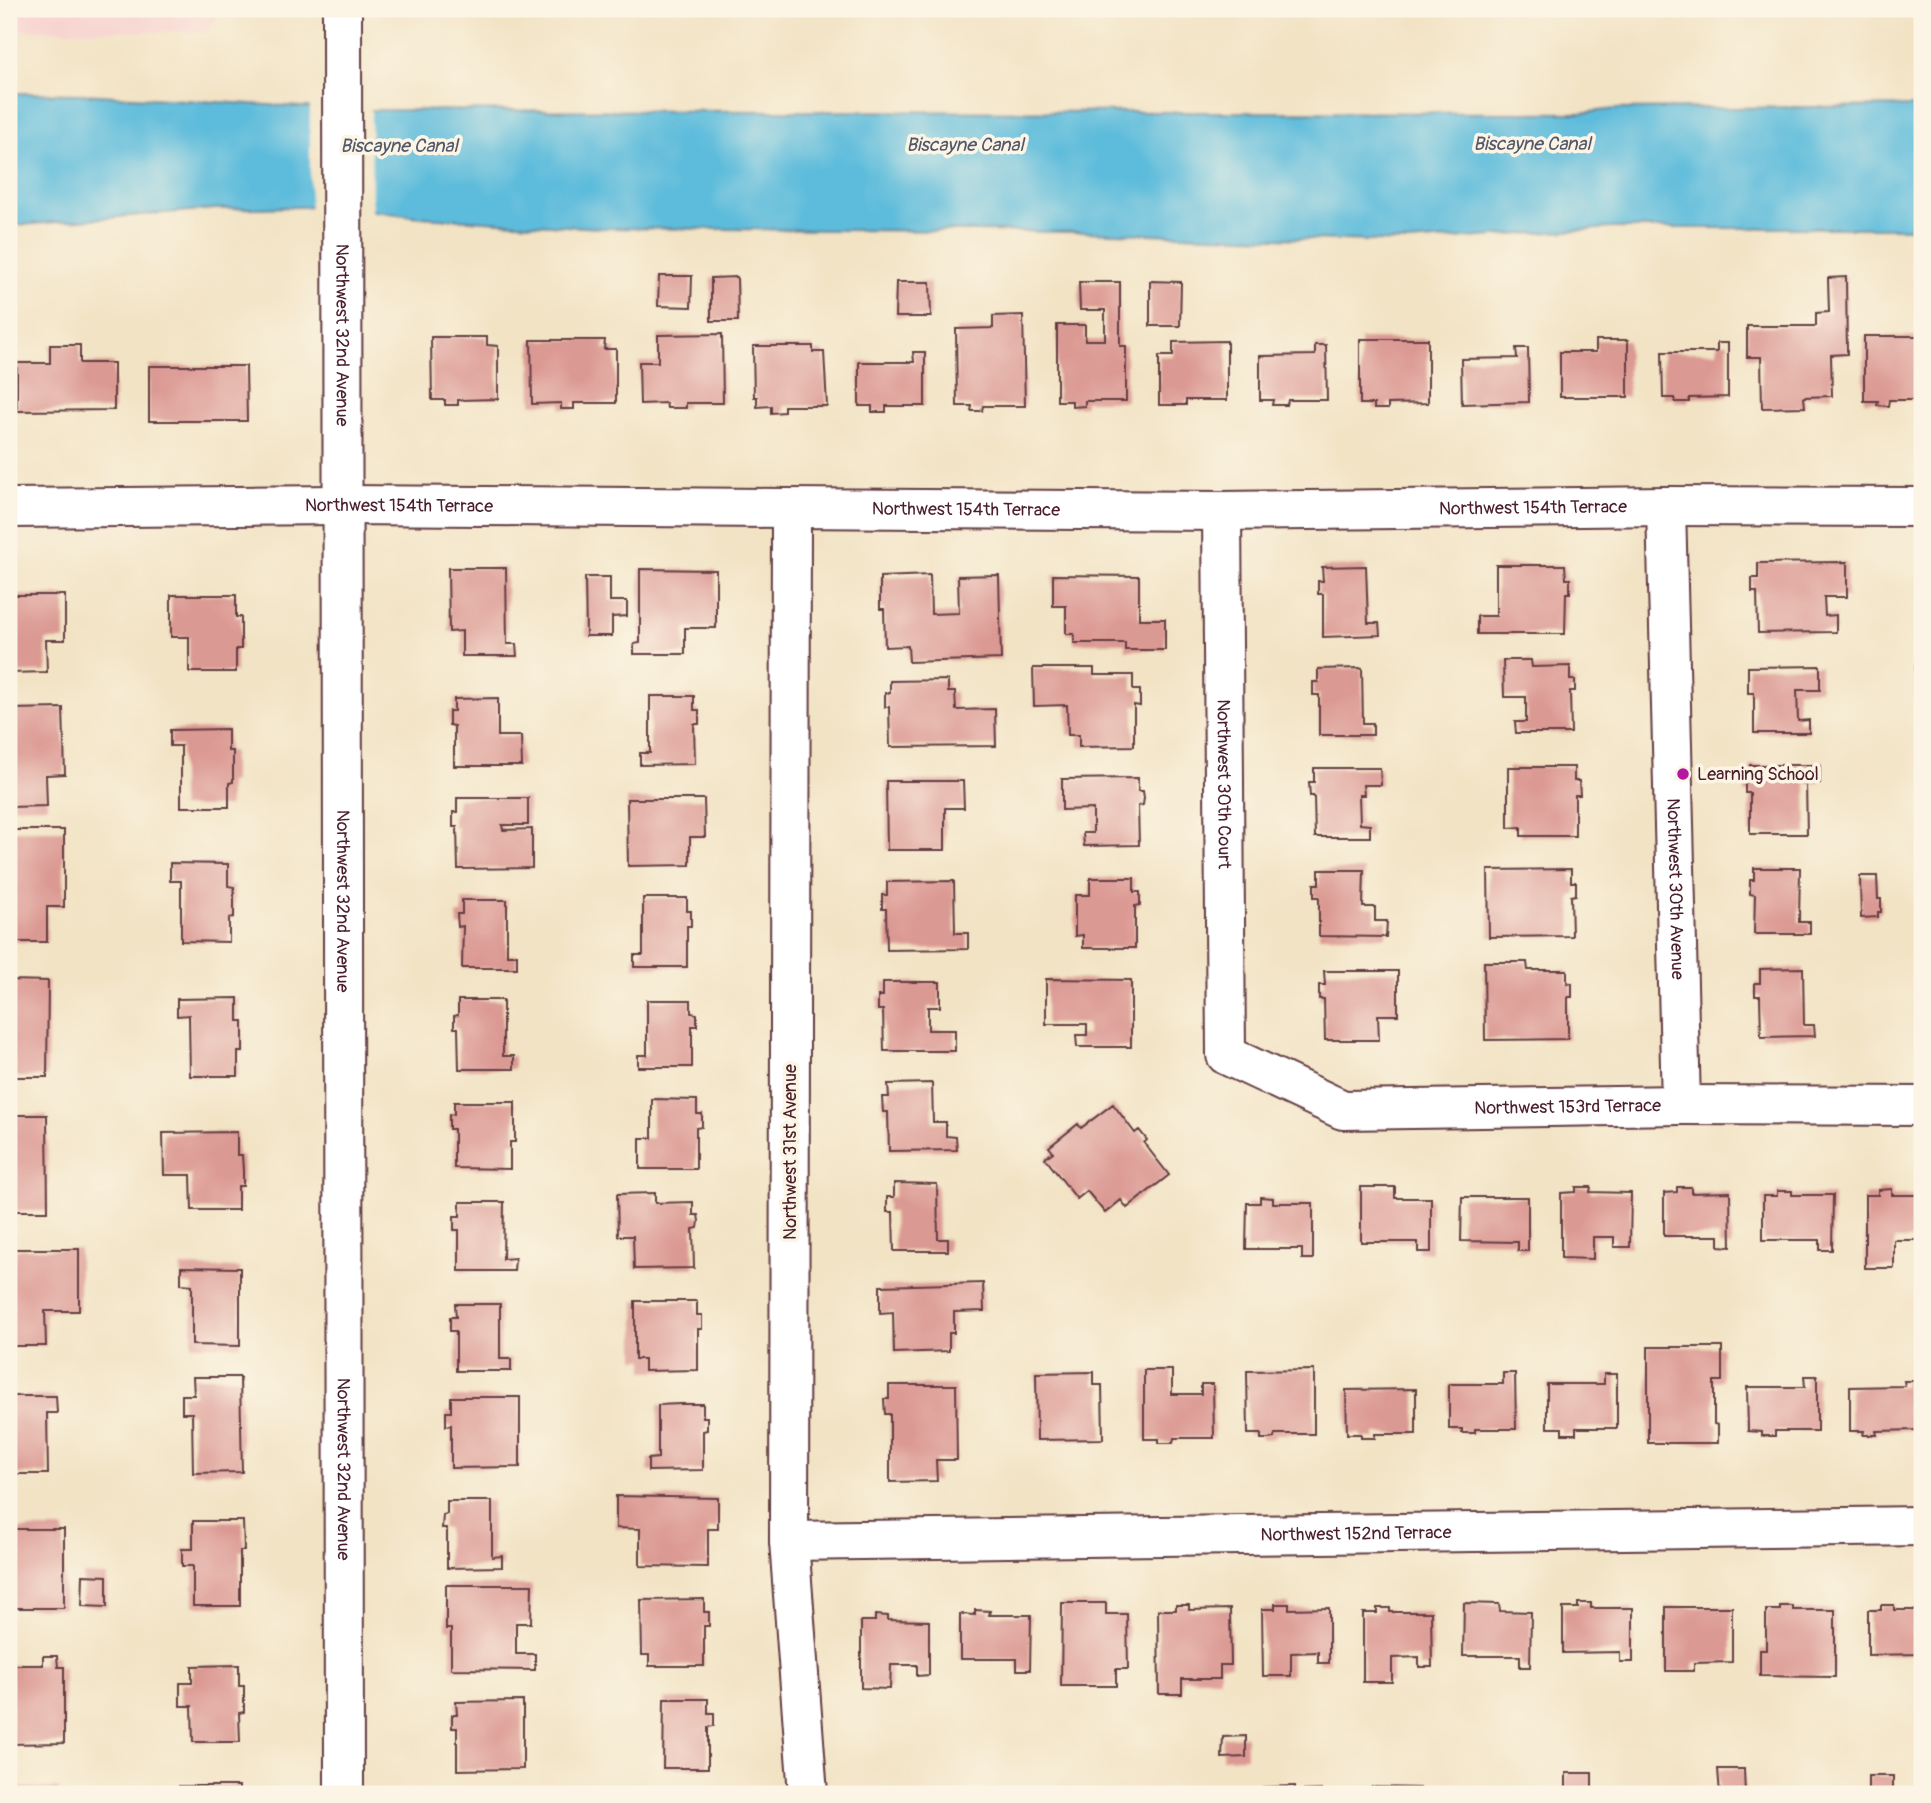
<svg xmlns="http://www.w3.org/2000/svg" width="1931" height="1803" font-family="Pangolin,sans-serif">
<style>
.built{fill:#f7d0cf}
.water{fill:#5dbcdb;stroke:#546e83;stroke-width:2}
.pier{fill:#f2e3c5}
.building{fill:#db9993}
.lines{fill:none;stroke-linecap:round;stroke-linejoin:round}
.minor-casing{stroke:#633c42;stroke-width:42}
.tertiary-casing{stroke:#633c42;stroke-width:42}
.minor{stroke:#fff;stroke-width:38}
.tertiary{stroke:#fff;stroke-width:38}
.poi-dot{fill:#b5179e;stroke:#fcf5e5;stroke-width:2.5}
.labels{text-anchor:middle;dominant-baseline:central;stroke-width:7;stroke-linejoin:round;paint-order:stroke}
.street-label{font-size:18px;fill:#4a1f2b;stroke:#fcf5e5}
.poi-label{font-size:18px;fill:#4a1f2b;stroke:#fcf5e5;text-anchor:start}
.water-label{font-size:19px;font-style:italic;fill:#515669;stroke:#fcf5e5}
</style>
<rect width="100%" height="100%" fill="#fcf5e5"/>
<filter id="ink" filterUnits="userSpaceOnUse"><feTurbulence type="fractalNoise" baseFrequency=".0143" numOctaves="2"/><feDisplacementMap in="SourceGraphic" scale="14" xChannelSelector="R" yChannelSelector="G"/><feConvolveMatrix kernelMatrix="1 2 1 2 8 2 1 2 1" color-interpolation-filters="sRGB"/></filter>
<filter id="wash" filterUnits="userSpaceOnUse"><feTurbulence type="fractalNoise" baseFrequency=".00686" numOctaves="4" result="noise"/><feDisplacementMap in="SourceGraphic" scale="28" xChannelSelector="R" yChannelSelector="G"/><feGaussianBlur stdDeviation="1.57" result="paint"/><feColorMatrix in="noise" values="0 0 0 0 0 0 0 0 0 0 0 0 0 0 0 0 0 1.4 0 .05"/><feComposite in="paint" operator="in"/></filter>
<g filter="url(#wash)">
<rect width="100%" height="100%" fill="#f2e3c5"/>
<!-- built -->
<path class="built" d="M9,9H222L206,32L9,30Z"/>
<!-- water -->
<path class="water" d="M9,93L82,94L351,110L1580,113L1616,109L1922,106V228H1611L1408,242L1084,232L600,228L421,217L335,206L214,209L9,226Z"/>
<!-- pier -->
<path class="pier" d="M310,104L371,106L372,214L335,210H310Z"/>
<g id="blocks">
<!-- building -->
<path class="building" d="M659,276H692L691,307L658,306Z
M737,277L738,321H711V278Z
M1846,277L1847,354L1831,355L1832,396L1804,397L1805,407L1762,408L1761,357H1747V326H1816V313L1829,312L1828,278Z
M1150,281L1181,282L1180,326H1150Z
M896,282H930L931,317H895Z
M1079,282H1120V346H1126V401H1085V406L1072,407V401H1057V325H1085V340H1105V310H1080Z
M1023,315L1025,406H983L982,411H971L972,406H957L956,329L993,328V316Z
M722,334L723,403H686V408H667L666,403L640,404L639,362H658V335Z
M1864,336H1922V400H1889L1888,406L1877,405L1878,401H1864Z
M431,337H487V345L498,346V399L458,400V405H445V400H432Z
M1360,339H1428V403L1388,404V409H1374V404H1360Z
M531,340H605L604,349H616V403H574V409H561V403L532,404Z
M1596,340H1628V397H1560V352H1596Z
M1227,341V400H1186V405H1159V356H1173V342Z
M1717,343H1728V397L1689,398V402H1675V398H1663L1662,352H1717Z
M50,345H80V363H114V410L17,411V363H50Z
M1315,345H1326L1327,400H1288L1287,405H1272L1273,400H1260V356L1315,355Z
M753,346H813V352H824L827,406H784V412L771,413V406L757,407V397H754Z
M1516,348H1528L1529,402L1462,404L1461,359L1517,358Z
M913,352H925V406H886V412H872V406H859V362H914Z
M149,366H246L247,421H149Z
M1847,562V597H1824L1825,616L1836,615V632L1758,633L1757,592H1752V578H1758V563Z
M1496,565H1565L1566,579H1570V593H1566L1565,634H1477V616H1496Z
M1366,566L1368,623H1379L1380,635L1323,637V594H1318V581H1323L1322,567Z
M448,568H506L507,644H516L517,656H462V631L449,632Z
M640,569L716,570V628H685V654H634V644L640,643Z
M930,575L931,614L959,613L958,576L999,575L1001,659L909,662L908,646L885,647L884,609H880V577Z
M1053,575L1139,576V619H1165V650H1125V643H1074V634H1066V606H1053Z
M585,577H610V601H627V616L612,617V636H586Z
M9,595H65V640H46L47,672L9,673Z
M171,595H236V617H241V649H236V672H189V637H171Z
M1503,660H1531L1532,667L1570,666V680H1575V691H1570L1571,733H1516L1515,722H1526V697H1504Z
M1915,664H1922V717H1915Z
M1820,666V690H1797L1798,721L1809,720V733H1754V693H1748V667Z
M1033,668H1094V675H1133V690H1140V706L1134,705V746L1079,747V735H1068L1067,705L1034,706Z
M1362,668L1363,723H1373V735H1319V695H1313V682H1318V669Z
M948,680V692H955L956,710L995,709L996,746L890,747L889,707H885V693H890V681Z
M650,696H694V710H699V724H694L695,764L640,765V753H650Z
M498,698V736H521L522,766H454V726L449,725V711H454V699Z
M63,708L65,774L46,775L47,806L9,807V709Z
M228,729V751H233V782L229,783V807H181V746H170V730Z
M1750,765H1820V783H1806L1807,834H1750V793H1745V779H1750Z
M1508,767H1574V781H1579L1580,795H1575V836H1521V827L1508,828Z
M1314,768H1380L1381,785H1363L1364,795H1359L1360,824L1370,825V837H1315L1314,796H1310L1309,782H1314Z
M1138,778V791H1143L1144,798L1143,805L1138,806L1139,845L1084,846L1083,833H1093V809L1062,810V779Z
M886,781H963L964,808H945V850H887Z
M457,798H528V825H502L503,830L532,829V868L458,869L457,827H453V812H457Z
M627,799H704L705,837H690V865L628,866Z
M9,830H64V907H47V942H9Z
M170,863L228,864V886L234,887V917L229,918V942L181,941V881H170Z
M1754,868H1800L1799,922H1810V934H1754L1755,895L1750,894V880H1754Z
M1571,869V882H1576V895L1571,896L1572,936L1489,937L1488,870Z
M1319,870H1364L1363,907H1375V921H1387L1386,937L1319,936V897H1314V884H1319Z
M1860,876H1877L1878,899H1881V912H1878V917L1861,918Z
M1090,878H1134V892H1140V905L1135,906V948H1083V935L1075,936V895H1090Z
M954,881L955,933H968V949L887,950L886,909H882V895H887V882Z
M643,898H687V911H691V926H687V967H634V955H643Z
M462,900H507V955H517V968H462L463,926L458,927L457,914H462Z
M1484,962H1527L1528,970H1567V984L1572,983V997H1568V1039L1485,1040Z
M1803,968L1804,1025H1814L1815,1036L1761,1037L1760,996H1755V983H1760V969Z
M1324,971H1398V1015H1378L1379,1040H1325L1324,999H1319V985H1325Z
M1046,979L1131,980V1047H1077L1076,1035H1087V1024H1046Z
M9,980L48,981L47,1077H9Z
M883,982H940V1007H928V1030H955V1051H884L883,1010H878V996H883Z
M238,998V1021H243V1052H238V1076H190L189,1015L177,1016V999Z
M458,1000H503V1056H514V1069H459L458,1028H454V1016L458,1015Z
M647,1000H691V1013L697,1014V1026H692V1067H638V1055H647Z
M932,1083L933,1122H946V1136L956,1137L957,1150L889,1151L888,1112H883L882,1097H889L888,1084Z
M652,1099L697,1100V1114H702V1127L696,1128V1169H640V1138H652Z
M454,1102H515V1142H510V1169L454,1168V1129H449V1115L454,1114Z
M1113,1104L1135,1133L1139,1130L1147,1140L1144,1143L1169,1175L1127,1208L1121,1200L1105,1213L1087,1191L1077,1199L1045,1158L1053,1152L1049,1147L1078,1124L1081,1128Z
M9,1115H47L48,1211H9Z
M237,1132V1155H242L243,1171V1186H238V1210H192L191,1175H164L163,1133Z
M894,1183L937,1184L938,1239H948V1251H894L893,1212H887V1197H894Z
M1361,1187H1395V1198H1431V1252H1418V1242H1361Z
M1576,1187H1591L1590,1192L1631,1193L1630,1247H1614V1237H1593V1259L1561,1258V1193L1576,1192Z
M1677,1187H1691V1193L1730,1192L1731,1247L1719,1246V1236H1664V1193L1677,1192Z
M1892,1189V1195H1922V1240H1894V1268H1865V1195H1878V1190Z
M1777,1191H1792V1195H1833L1832,1250H1820V1240H1763V1196H1777Z
M655,1193V1203L693,1202V1215H698L699,1221L698,1228L693,1229L694,1268L634,1269L633,1236H618L617,1194Z
M1260,1197L1273,1198V1203H1313V1259H1302V1249H1246L1247,1203H1260Z
M1462,1197H1528V1251H1518V1242L1461,1241Z
M460,1202H504L503,1259L515,1258L514,1271H459V1230H454V1216H460Z
M9,1249H79V1311H45L46,1346H9Z
M181,1267L240,1268V1346L192,1345V1285L181,1284Z
M983,1283L984,1311L954,1312V1333H949V1351L894,1353L893,1312L880,1313V1286Z
M635,1301H697V1315H702V1329H698V1370L644,1371V1359H635Z
M455,1304H500V1359H511V1371H456V1331H450V1317H456Z
M1648,1347H1722V1381H1714V1424L1718,1425V1443H1648Z
M1144,1370H1172V1394H1201V1384H1213L1214,1438H1174L1173,1443H1159V1439H1144Z
M1314,1370V1434H1275L1274,1438L1268,1439H1261V1434H1248L1247,1371Z
M1094,1372V1385H1102L1103,1439L1037,1440L1036,1373Z
M1503,1373H1515L1516,1429H1475V1433H1462V1429H1449V1384H1503Z
M1604,1374H1617V1428H1576V1434H1562V1428H1547V1384H1604Z
M1804,1376H1817V1431H1775V1436H1762V1432L1748,1431L1747,1387H1805Z
M193,1377H240L242,1472L193,1473L192,1413H182V1395H194Z
M1904,1381H1917L1918,1430L1876,1431L1877,1435H1863L1864,1431H1850V1387L1905,1386Z
M889,1385H956L957,1460H936L937,1481L890,1482V1414H885L884,1399H889Z
M1416,1389V1434H1375V1438H1361V1434H1347L1346,1390Z
M9,1396H56L57,1413H47L48,1474H9Z
M451,1397H520V1467L451,1468V1425L446,1426V1412H451Z
M681,1404H703V1417H707V1430L703,1431V1470L648,1471V1459L658,1458V1405Z
M616,1496L718,1498V1529H708V1567L640,1566V1529L616,1528Z
M447,1501H492V1557L502,1556V1567L447,1568V1528H442L443,1515L447,1514Z
M193,1521H243L244,1551H240V1606H193V1566H182V1549H193Z
M9,1529H64V1608H9Z
M83,1575L107,1576V1607L82,1606Z
M446,1585H532L531,1623H516V1654H535V1670L451,1669V1629H446Z
M704,1599V1612H709V1626H704V1666H649V1655H642L641,1600Z
M1062,1603H1106V1614H1127L1128,1669H1116V1686H1061Z
M1464,1603L1499,1604L1500,1611L1531,1612L1530,1667H1520V1656H1463Z
M1578,1603H1591V1608H1633V1662H1620V1652L1563,1653V1608H1578Z
M1275,1604H1289V1609L1329,1608V1663H1318V1652L1291,1653V1676H1263L1262,1609H1275Z
M1176,1605H1189V1610L1230,1609L1231,1665H1220V1679H1182V1694H1159L1158,1610H1176Z
M1881,1605H1894V1610H1922V1654L1868,1655V1610H1881Z
M1780,1606H1793V1610H1835V1677L1760,1676V1650H1766V1610H1780Z
M1666,1607H1732V1662L1694,1663V1671H1666Z
M1377,1608H1390V1612H1431L1432,1667H1419V1657L1392,1658V1682H1363V1613H1377Z
M975,1610L990,1611L989,1615H1031L1030,1670H1017V1659H960V1614L975,1615Z
M875,1615L888,1616V1620L929,1621V1675L917,1676V1665H891L890,1689L861,1688V1621H875Z
M43,1656H57L58,1667H64V1743L9,1744V1665H43Z
M239,1665V1686H244V1712L239,1713L240,1742H193L192,1706H180V1683H192V1666Z
M664,1699H708V1713H714V1726L708,1727V1768H663Z
M523,1701V1769L457,1770V1728H452V1715H457L456,1702Z
M1246,1736V1757L1222,1758L1223,1737Z
M1718,1769H1744L1745,1794H1720Z
M1566,1773H1592V1790H1622V1794H1566Z
M1868,1776H1893V1790L1922,1789V1794H1868Z
M179,1786H239V1794H179Z
M1295,1786V1791L1321,1790V1794H1263V1787Z
M1371,1787L1420,1788V1794H1371Z
M9,1788H59V1794H9Z
M1219,1791V1794H1170V1792Z"/>
</g>
</g>
<g filter="url(#ink)">
<use href="#blocks" fill-opacity="0" stroke="#633c42" stroke-width="2"/>
<g class="lines">
<defs>
<g id="minor">
<path id="s1" d="M1666,506L1681,1105"/>
<path id="s2" d="M9,508L342,505L1222,511L1666,506L1922,507"/>
<path d="M791,510L789,1541L808,1794"/>
<path id="s3" d="M1222,511L1226,1055L1343,1110L1681,1105L1922,1106"/>
<path id="s4" d="M789,1541L1922,1526"/>
</g>
<g id="tertiary">
<path id="s5" d="M342,9L344,1794"/>
</g>
</defs>
<!-- minor casing -->
<use href="#minor" class="minor-casing"/>
<!-- tertiary casing -->
<use href="#tertiary" class="tertiary-casing"/>
<!-- minor -->
<use href="#minor" class="minor"/>
<!-- tertiary -->
<use href="#tertiary" class="tertiary"/>
</g>
</g>
<!-- markers -->
<circle class="poi-dot" cx="1683" cy="774" r="7"/>
<g class="labels">
<!-- street labels -->
<g class="street-label">
<text stroke="none"><textPath href="#s5" startOffset="326">Northwest 32nd Avenue</textPath></text>
<text stroke="none"><textPath href="#s2" startOffset="390">Northwest 154th Terrace</textPath></text>
<text stroke="none"><textPath href="#s2" startOffset="1524">Northwest 154th Terrace</textPath></text>
<text stroke="none"><textPath href="#s2" startOffset="957">Northwest 154th Terrace</textPath></text>
<text stroke="none"><textPath href="#s3" startOffset="273">Northwest 30th Court</textPath></text>
<text stroke="none"><textPath href="#s1" startOffset="383">Northwest 30th Avenue</textPath></text>
<text stroke="none"><textPath href="#s5" startOffset="892">Northwest 32nd Avenue</textPath></text>
<text stroke="none"><textPath href="#s3" startOffset="898">Northwest 153rd Terrace</textPath></text>
<text transform="translate(790 1152) rotate(-90)">Northwest 31st Avenue</text>
<text stroke="none"><textPath href="#s5" startOffset="1460">Northwest 32nd Avenue</textPath></text>
<text stroke="none"><textPath href="#s4" startOffset="567">Northwest 152nd Terrace</textPath></text>
</g>
<!-- poi labels -->
<g class="poi-label">
<text x="1697" y="774">Learning School</text>
</g>
<!-- water labels -->
<g class="water-label">
<text x="1532" y="144">Biscayne Canal</text>
<text x="965" y="145">Biscayne Canal</text>
<text x="399" y="146">Biscayne Canal</text>
</g>
</g>
<!-- margin -->
<rect width="1931" height="1803" fill="none" stroke="#fcf5e5" stroke-width="35"/>
</svg>
